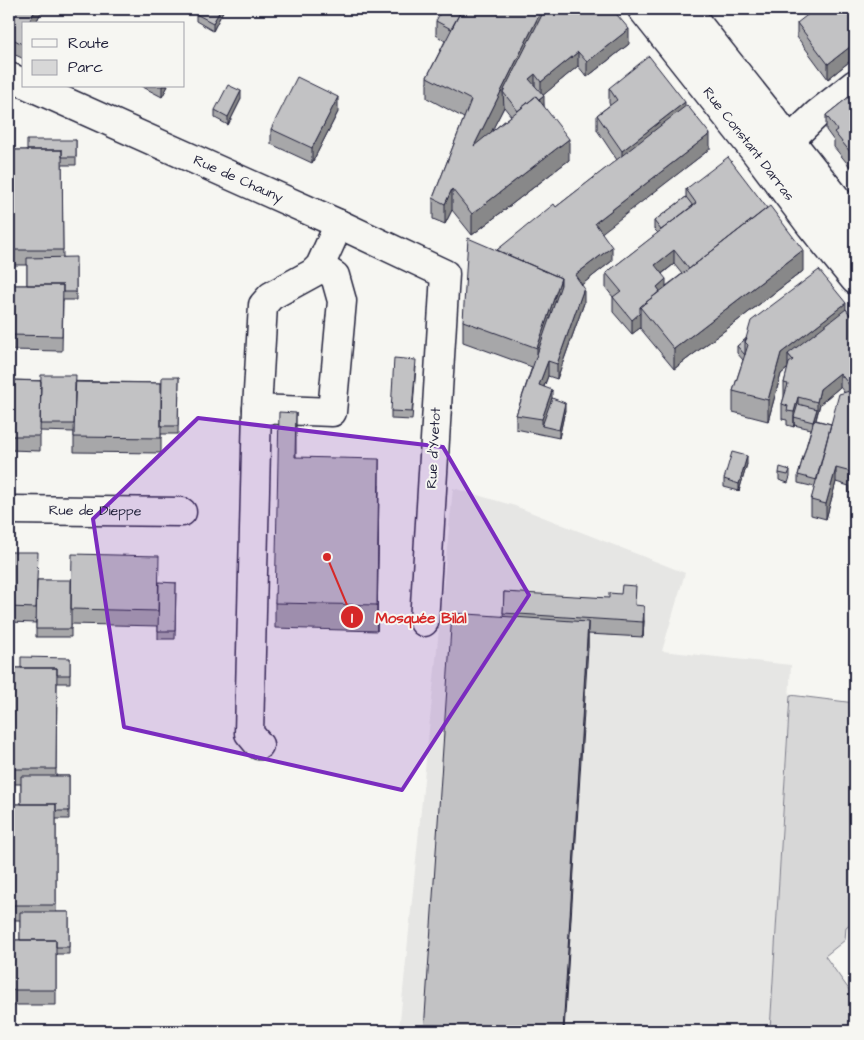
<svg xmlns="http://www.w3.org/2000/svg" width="864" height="1040" font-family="'Architects Daughter',sans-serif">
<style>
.built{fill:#e6e6e4}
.green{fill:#d7d7d7;stroke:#7c7c89}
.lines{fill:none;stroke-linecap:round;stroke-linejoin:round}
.minor-casing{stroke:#22223b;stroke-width:31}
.major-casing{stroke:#22223b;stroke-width:31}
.minor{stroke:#f6f6f2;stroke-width:28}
.major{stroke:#f6f6f2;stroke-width:28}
.wall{fill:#a7a7a9;stroke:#22223b;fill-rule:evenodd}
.shaded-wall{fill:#888889;stroke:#22223b}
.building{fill:#c2c2c4;stroke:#22223b}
.marked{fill:#7b2cbf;fill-opacity:0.2;stroke:#7b2cbf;stroke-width:4;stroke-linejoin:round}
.labels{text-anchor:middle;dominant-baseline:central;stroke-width:4;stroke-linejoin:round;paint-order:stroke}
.street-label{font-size:14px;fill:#22223b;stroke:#f6f6f2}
.leader{fill:none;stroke:#d62828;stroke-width:2}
.callout-dot{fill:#d62828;stroke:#f6f6f2;stroke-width:2}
.mark-label{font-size:15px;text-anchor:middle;font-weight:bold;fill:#fff}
.callout-label{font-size:15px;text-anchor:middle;font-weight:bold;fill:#d62828;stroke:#f6f6f2;stroke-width:4;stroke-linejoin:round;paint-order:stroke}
</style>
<rect width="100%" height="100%" fill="#f6f6f2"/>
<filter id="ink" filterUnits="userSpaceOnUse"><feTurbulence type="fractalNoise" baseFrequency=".02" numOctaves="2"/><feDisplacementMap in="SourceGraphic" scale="10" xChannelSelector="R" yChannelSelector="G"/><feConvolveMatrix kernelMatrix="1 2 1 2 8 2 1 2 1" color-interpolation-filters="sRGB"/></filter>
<g filter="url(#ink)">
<!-- built -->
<path class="built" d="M453,488L515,506L685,573L662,651L791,665L770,1031H399Z"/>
<!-- green -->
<path class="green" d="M790,695L855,703V920L846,927L845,940L825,956L855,998V1031H770Z"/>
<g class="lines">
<defs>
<g id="minor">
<path d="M664,9L855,248"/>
<path d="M9,77L24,83"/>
<path id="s1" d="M30,86L339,224L445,274L424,622"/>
<path d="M790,140L817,114L855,84"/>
<path d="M320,266L335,276L342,301L332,412L257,409L263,305L271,296L313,273L320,266L339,224"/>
<path d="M257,409L249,733L259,745"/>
<path id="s2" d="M9,510L182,512"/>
</g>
<g id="major">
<path id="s3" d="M642,9L756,153L811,226L855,280"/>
<path d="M686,9L855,222"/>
</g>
</defs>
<!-- minor casing -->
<use href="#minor" class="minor-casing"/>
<!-- major casing -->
<use href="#major" class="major-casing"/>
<!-- minor -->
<use href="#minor" class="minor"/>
<!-- major -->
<use href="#major" class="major"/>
</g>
<!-- wall -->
<path class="wall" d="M9,9H43L35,24H24V59L9,52Z
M224,9L213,31L196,21V14Z
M855,14V57L828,79L797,37V23Z
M436,21L629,44L587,77L578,66L543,95L544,107L569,160L472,235L452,210L445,224L433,219V198L464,118L427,98V77L445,41L436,35ZM504,107L511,116L491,132Z
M141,86H168L162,97Z
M609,88L685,106L710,149L601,232L612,261L581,285L584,303L557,379L548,376L544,387L552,398L565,410L559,438L516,429V415L532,367L463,342V321L497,250L556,207L617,160L597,130V115L610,105L609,103Z
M855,92V173L834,147V141L826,130V115Z
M241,99L228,125L215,118V110Z
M338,112L312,163L271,144V129Z
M76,140V165H62L63,257L76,265V300H63L62,351L9,350V285H27V265H9V150H27Z
M686,189L803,271L674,369L640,328L632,334L613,312V297L606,288V273L658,233L654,229V221L686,197ZM674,264L682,274L666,286L662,274Z
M846,309L855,322V495L849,493V486L836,482L826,519L811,515V500L815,487L798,483V475L811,429L794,425V427L787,425V420L782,419V404L784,397V383L788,368L781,374L768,421L733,412V391L743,360L737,353V346L747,338ZM840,387L844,392L831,424L816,420L820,404Z
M416,367L412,420L391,419V411Z
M179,377L178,434H161V453L74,452V432L40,431V451L9,450V380L161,383Z
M296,413V457L379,485L377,631L275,628V603Z
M747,464L739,491L724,487V479Z
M790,470V477L788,483L779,480V473Z
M9,552L37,580L176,583L175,639H158V626L71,624V637H36V619V623L9,622Z
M504,592L636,605L644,621L643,637L588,634V648L503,616Z
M70,658V683H57L56,776H69V819H56V912H69V954H56V1005H9V940H20V920H9V804H21V784H9V668H21Z"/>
<!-- shaded-wall -->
<path class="shaded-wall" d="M36,9H43L35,24H28Z
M221,9H224L213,31V23Z
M542,9H552L503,92L504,107L474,166V146Z
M629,29V44L587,77V62Z
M855,43V57L828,79V64Z
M578,52V66L541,97V82Z
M535,74V89L529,79Z
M162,86H168L162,97Z
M241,91V99L228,125V117Z
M544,96V111L521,115Z
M338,97V112L312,163V148Z
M685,102V117L622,166V151Z
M710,134V149L595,238V223Z
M569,139V160L472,235V214Z
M452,189V210L445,224V204Z
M612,247V261L575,290V275Z
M674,250V264L655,279V265Z
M803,250V271L674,369V349Z
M561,278V299L537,369V348Z
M666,279V294L663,297L657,287Z
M584,288V303L557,379V364Z
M846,303V324L793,360L788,354V368L781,374L768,421V400L781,353Z
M640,313V328L632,334V320Z
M548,361V376L539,399V385Z
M840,373V387L820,404L813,430V422L817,409V402L820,389Z
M552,390V405L542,426V419Z
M798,397V412L794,417V427V412Z
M565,403V410L559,438V430Z
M747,456V464L739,491V484Z
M379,459V485L377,631V605Z
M836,468V482L826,519V504Z
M644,606V621L643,637V622Z
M588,622V648L564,1031H563Z"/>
<!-- building -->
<path class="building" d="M9,9H36L28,24H24V45L9,37Z
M198,9H221L213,23L196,14Z
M442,9H462L451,29L436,21Z
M462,9H542L474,146L536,96L569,139L472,214L452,189L445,204L433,198L471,100L427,77Z
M545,9H612L629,29L587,62L578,52L541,82L535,74L529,79L544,96L539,100L536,96L518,111L503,92Z
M815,9H851L855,14V43L828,64L797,23Z
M649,56L685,102L622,151L597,115L617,100L609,88Z
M297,77L338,97L312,148L271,129Z
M228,85L241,91L228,117L215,110Z
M855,92V158L834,132L837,130L826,115Z
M687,105L710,134L595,223L612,247L575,275L584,288L557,364L548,361L539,385L552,390L542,419L516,415L561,285V278L497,250L554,204L556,207Z
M27,140H76V157H62V150H27Z
M9,150H62L63,250H9Z
M728,157L767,208L689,269L674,250L655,265L666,279L657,287L660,291L640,307V313L632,320L613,297L621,291L606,273L696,203L686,189Z
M686,197L693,206L661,230L654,221Z
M770,206L803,250L674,349L640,307Z
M468,238L561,278L537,348L463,321Z
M76,257V292H63V285H27V258Z
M819,270L846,303L781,353L768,400L733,391L748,345L745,342L751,321Z
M9,285H63L62,336L9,335Z
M846,309L855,322V480L849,479L851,472L836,468L826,504L811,500L839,394L853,390L840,373L820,389L817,402L798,397L794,412L787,411L788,406L782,404L788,384L784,383L789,363L793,360L788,354Z
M747,338L745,342V355L737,346Z
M394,358L416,360L412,412L391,411Z
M41,375H76L74,424H40Z
M162,377H179L178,426H161Z
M9,380L41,381L40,436H9Z
M75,382L161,383V438L74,437Z
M552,398L565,403L559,430L542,426Z
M798,404L817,409L813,422L794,417Z
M279,412L296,413L295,457L379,459L377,605L275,603Z
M814,420L831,424L817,480L798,475Z
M732,452L747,456L739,484L724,479Z
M780,467L790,470L788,475L779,473Z
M9,552H38L36,608L9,607Z
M72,554L159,556L158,611L71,609Z
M37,580H71V629H36Z
M159,582L176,583L175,631H158Z
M622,585L636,586L635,605L644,606L643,622L503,613L504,592L609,598V593L621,594Z
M452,613L588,622L563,1031H424Z
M21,657L70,658V675H57V668H21Z
M9,668H57L56,769H9Z
M21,776H69V811H56V804H21Z
M9,804H56V905H9Z
M20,912H69V947H56V940H20Z
M9,940H56V990H9Z"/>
</g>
<!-- marked area -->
<path class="marked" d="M198,418L443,447L529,595L402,790L124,727L93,519Z"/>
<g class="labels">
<!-- street labels -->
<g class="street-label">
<text stroke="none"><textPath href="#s3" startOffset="172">Rue Constant Darras</textPath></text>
<text stroke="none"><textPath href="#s1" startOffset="228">Rue de Chauny</textPath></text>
<text transform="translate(434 448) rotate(-87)">Rue d'Yvetot</text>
<text stroke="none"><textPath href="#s2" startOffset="86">Rue de Dieppe</textPath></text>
</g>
</g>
<!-- callouts -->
<path class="leader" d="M327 557L352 617"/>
<g class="callout-dot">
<circle cx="327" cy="557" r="5"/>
<circle cx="352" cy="617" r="12"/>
</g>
<g class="mark-label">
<text x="352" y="623">1</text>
</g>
<g class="callout-label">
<text x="421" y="623">Mosquée Bilal</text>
</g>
<!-- margin -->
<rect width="864" height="1040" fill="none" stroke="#f6f6f2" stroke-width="30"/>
<rect x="15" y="15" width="834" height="1010" fill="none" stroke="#22223b" stroke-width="2" filter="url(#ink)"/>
<!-- legend -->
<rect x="22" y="22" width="162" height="65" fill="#f6f6f2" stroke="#a1a1a9"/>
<rect x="32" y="39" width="25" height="8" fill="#f6f6f2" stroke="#a1a1a9"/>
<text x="68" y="48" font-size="15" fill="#22223b">Route</text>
<rect x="32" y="60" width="25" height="15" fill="#d7d7d7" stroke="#a1a1a9"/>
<text x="68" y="72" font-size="15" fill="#22223b">Parc</text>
</svg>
